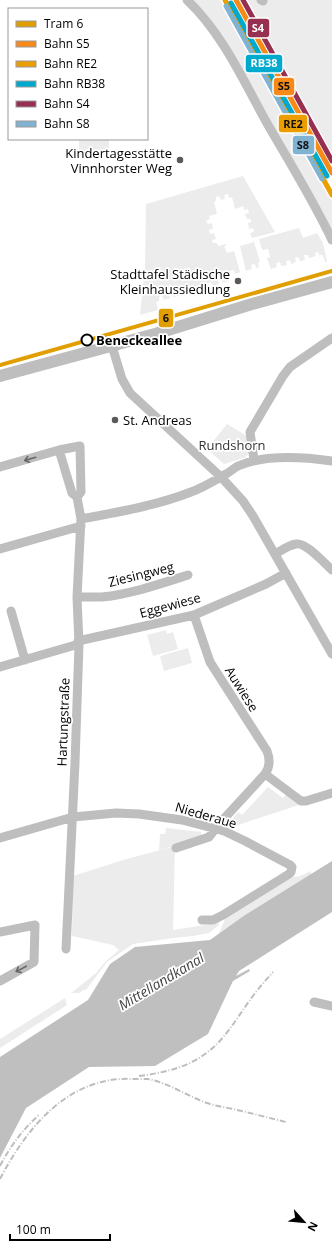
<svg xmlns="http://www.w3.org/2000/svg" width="332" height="1250" font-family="'Open Sans',sans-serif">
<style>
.green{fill:#ececec}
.water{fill:#bfbfbf}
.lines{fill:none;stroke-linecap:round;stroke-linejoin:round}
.minor{stroke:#bebebe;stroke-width:9}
.major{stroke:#bebebe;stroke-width:12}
.rail{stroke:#bebebe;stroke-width:2;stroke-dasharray:6 2 1 2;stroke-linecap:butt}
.rail-1-casing{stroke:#fff;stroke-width:8}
.rail-2-casing{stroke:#fff;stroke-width:8}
.rail-3-casing{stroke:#fff;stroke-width:8}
.rail-4-casing{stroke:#fff;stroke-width:8}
.rail-5-casing{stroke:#fff;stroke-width:8}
.rail-1{stroke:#f78a18;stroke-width:5}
.rail-2{stroke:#eb9e00;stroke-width:5}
.rail-3{stroke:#00a9ce;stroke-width:5}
.rail-4{stroke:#972f50;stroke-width:5}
.rail-5{stroke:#80b3d1;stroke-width:5}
.tram-1-casing{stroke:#fff;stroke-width:7}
.tram-1{stroke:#e09e00;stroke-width:4}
.oneway{stroke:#686868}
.poi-dot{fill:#595959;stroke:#fff;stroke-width:1.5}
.stop-dot{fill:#fff;stroke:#000;stroke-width:2}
.labels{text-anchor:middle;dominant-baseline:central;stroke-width:3.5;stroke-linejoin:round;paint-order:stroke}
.poi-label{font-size:13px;fill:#000;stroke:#fff;text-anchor:end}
.stop-label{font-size:13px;font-weight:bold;fill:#000;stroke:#fff;text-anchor:start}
.park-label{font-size:13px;fill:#333;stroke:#fff}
.street-label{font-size:13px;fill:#000;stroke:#fff}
.water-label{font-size:14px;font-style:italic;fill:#444;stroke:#fff}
.line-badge{stroke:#fff;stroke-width:1.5}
.badge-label{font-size:11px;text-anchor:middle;font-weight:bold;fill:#fff}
.pale-badge-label{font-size:11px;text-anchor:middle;font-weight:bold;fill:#111}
</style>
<rect width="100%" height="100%" fill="#fff"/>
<!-- green -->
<path class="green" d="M187,0H220L332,201V240L234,64Z
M245,0H332V156Z
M79,139H109V151H79Z
M243,176L275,232L252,238L250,233L254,232L253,228L249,229L248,223L251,222V219H247L245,214L249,213L248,209L244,210L243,206L235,209L232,197L229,198L228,194L224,195L225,199L221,200L219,196L216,197V201L214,202L217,214L209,216L210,219L206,221L208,224L212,223L213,229L209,230L210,234L214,233L216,239L212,240L213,243H217L218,246L226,244V246H224L227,253L234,251L240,272L235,274L234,270L230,271V275L228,276L229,281L223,283L222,279L218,280L219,284L213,286L211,282L208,283L209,287L203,288L202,285L198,286L199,290L194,291L193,287L189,288L190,292L184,294L183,290L180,291L181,295L174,297L173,293L169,294L170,298L164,300L162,296L159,297V301L156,302L158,310L140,315L145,267L146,204Z
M299,228L303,238L317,233L323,243L327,262H325L323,255H319L318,252L315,253L316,256L309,258L308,255H304L305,260L300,261L298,257L295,258L296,262L291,264L290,260L286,261L287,265L281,266L280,262L276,263L277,267L271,269L267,258L270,257L268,249L262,250L259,239Z
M254,242L260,262L258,263L259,267L256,268L255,264L251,265L252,269L246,271L240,246Z
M227,424L247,436L250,451L246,457L224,464L207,449Z
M166,630L167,634L173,632L178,649L153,656L147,635Z
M188,648L192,663L164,671L160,656Z
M268,787L283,798L287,793L302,804L229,828L228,824L238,812L242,815Z
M166,828L201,832V838L159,850L160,834H165Z
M175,846L173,930L211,924L220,919L218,926L209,933L193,936L173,938L133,944L107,962L86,990H83L80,993H71L95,974L106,961L119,950L113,945L72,936L73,876L123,860Z
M310,871L312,874L245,915L219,934L225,919V916L290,876C298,878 303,875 310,871Z
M65,998L67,1005L0,1048V1039Z"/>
<!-- water -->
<path class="water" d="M332,861V912L239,971L236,976L249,969L250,971L233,981L208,1034L155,1066L89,1067L26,1108L0,1158V1057L88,1000L110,964L135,947L210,940L245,915Z"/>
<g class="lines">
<!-- minor -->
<path class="minor" d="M187,0C223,34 244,82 268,125C290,163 313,200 332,240
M261,0L263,1
M112,346L122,379L130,393L221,477L243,501L253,516L332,654
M254,460L250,432L283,376L290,367L332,338
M0,467L59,450
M81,519C118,512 155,506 191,492C203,488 214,481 226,474C230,472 234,468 238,466C265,454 304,457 332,461
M0,549L81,526
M275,554C282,550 289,545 296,544C306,542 324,563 332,570
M77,597C85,597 93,597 102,597C131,594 160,584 188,575
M11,611L25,660
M78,641L194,615L266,584L286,573
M0,667L79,644
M265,774L301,801H306L332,793
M0,838L73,817L116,813L139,814L182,820L224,831L245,841L290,865L292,867L291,872L289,874L223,915L213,920H202
M176,848L209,837L220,823L265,774C270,767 270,759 267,751L210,662L194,615
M0,932L35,925L34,962L0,981
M66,949L75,763L79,644L77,597L81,519L77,497L72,493L59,450L80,446L81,492L77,497
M314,1002L332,1006"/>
<!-- major -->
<path class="major" d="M0,376L155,334L252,304L332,282"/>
<!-- rail -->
<path class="rail" d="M139,1076C162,1073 186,1068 205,1054C225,1040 236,1019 250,1000C257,990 265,981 273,972
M0,1166C11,1145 23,1129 40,1114
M0,1179C27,1127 69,1076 132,1079C137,1079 143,1079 148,1079C169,1083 187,1096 207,1103C215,1106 224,1107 233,1109C251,1113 269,1118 286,1122"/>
<defs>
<path id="rail-1" d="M236,0L332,173"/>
<path id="rail-2" d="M225,0L332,195"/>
<path id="rail-3" d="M231,3L327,176"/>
<path id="rail-4" d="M243,0L332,161"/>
<path id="rail-5" d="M226,6L322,179"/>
</defs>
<!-- rail-1 casing -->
<use href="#rail-1" class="rail-1-casing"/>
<!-- rail-2 casing -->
<use href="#rail-2" class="rail-2-casing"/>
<!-- rail-3 casing -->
<use href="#rail-3" class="rail-3-casing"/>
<!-- rail-4 casing -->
<use href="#rail-4" class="rail-4-casing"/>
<!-- rail-5 casing -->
<use href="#rail-5" class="rail-5-casing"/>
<!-- rail-1 -->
<use href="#rail-1" class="rail-1"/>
<!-- rail-2 -->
<use href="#rail-2" class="rail-2"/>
<!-- rail-3 -->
<use href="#rail-3" class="rail-3"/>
<!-- rail-4 -->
<use href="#rail-4" class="rail-4"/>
<!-- rail-5 -->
<use href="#rail-5" class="rail-5"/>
<defs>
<path id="tram-1" d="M0,365L332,271"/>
</defs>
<!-- tram-1 casing -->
<use href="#tram-1" class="tram-1-casing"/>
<!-- tram-1 -->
<use href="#tram-1" class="tram-1"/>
</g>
<!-- one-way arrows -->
<defs><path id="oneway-shaft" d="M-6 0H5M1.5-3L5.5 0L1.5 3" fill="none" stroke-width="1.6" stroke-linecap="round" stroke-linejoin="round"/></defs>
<g class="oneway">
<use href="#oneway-shaft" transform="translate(30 459) rotate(164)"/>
<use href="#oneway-shaft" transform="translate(21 969) rotate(152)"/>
</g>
<!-- markers -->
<g class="poi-dot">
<circle cx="180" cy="160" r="4"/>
<circle cx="238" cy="281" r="4"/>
<circle cx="115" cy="420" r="4"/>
</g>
<circle class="stop-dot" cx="87" cy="340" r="5.5"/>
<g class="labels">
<!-- poi labels -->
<g class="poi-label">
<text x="172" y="153">Kindertagesstätte<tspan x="172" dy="15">Vinnhorster Weg</tspan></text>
<text x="230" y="274">Stadttafel Städische<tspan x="230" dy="15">Kleinhaussiedlung</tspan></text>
<text x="123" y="420" text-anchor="start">St. Andreas</text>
</g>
<!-- stop labels -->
<g class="stop-label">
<text x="96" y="340">Beneckeallee</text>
</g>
<!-- park labels -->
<g class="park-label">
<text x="232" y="445">Rundshorn</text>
</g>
<!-- street labels -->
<g class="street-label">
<text transform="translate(141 574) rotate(-14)">Ziesingweg</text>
<text transform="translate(170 605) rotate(-15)">Eggewiese</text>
<text transform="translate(242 689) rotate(58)">Auwiese</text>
<text transform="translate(63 722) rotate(-88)">Hartungstraße</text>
<text transform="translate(206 815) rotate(16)">Niederaue</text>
</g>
<!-- water labels -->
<g class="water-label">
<text transform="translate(161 981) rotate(-31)">Mittellandkanal</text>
</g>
</g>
<g class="line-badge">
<rect x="247" y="18" width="23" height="20" rx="4" fill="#972f50"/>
<rect x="245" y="54" width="38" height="19" rx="4" fill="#00a9ce"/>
<rect x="273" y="77" width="22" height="19" rx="4" fill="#f78a18"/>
<rect x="278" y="114" width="30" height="19" rx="4" fill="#eb9e00"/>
<rect x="292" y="135" width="23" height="20" rx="4" fill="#80b3d1"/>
<rect x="158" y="308" width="16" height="20" rx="4" fill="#e09e00"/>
</g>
<g class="badge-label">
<text x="258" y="32">S4</text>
<text x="264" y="67">RB38</text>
</g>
<g class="pale-badge-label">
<text x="284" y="90">S5</text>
<text x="293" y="128">RE2</text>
<text x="303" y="149">S8</text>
<text x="166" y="322">6</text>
</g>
<!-- legend -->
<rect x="8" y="8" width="140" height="132" fill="#ffffff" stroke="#999999"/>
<rect x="16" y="21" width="20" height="6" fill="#e09e00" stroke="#999999"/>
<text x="44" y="28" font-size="12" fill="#000000">Tram 6</text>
<rect x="16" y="41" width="20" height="6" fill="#f78a18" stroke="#999999"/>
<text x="44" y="48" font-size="12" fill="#000000">Bahn S5</text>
<rect x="16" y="61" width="20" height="6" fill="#eb9e00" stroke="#999999"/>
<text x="44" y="68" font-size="12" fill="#000000">Bahn RE2</text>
<rect x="16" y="81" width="20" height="6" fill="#00a9ce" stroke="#999999"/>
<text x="44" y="88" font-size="12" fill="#000000">Bahn RB38</text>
<rect x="16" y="101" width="20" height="6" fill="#972f50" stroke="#999999"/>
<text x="44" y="108" font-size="12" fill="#000000">Bahn S4</text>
<rect x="16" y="121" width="20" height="6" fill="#80b3d1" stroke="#999999"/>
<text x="44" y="128" font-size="12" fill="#000000">Bahn S8</text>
<!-- north arrow -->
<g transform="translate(304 1222) rotate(117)" stroke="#ffffff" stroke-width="3" paint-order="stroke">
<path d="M0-3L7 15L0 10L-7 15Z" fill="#000000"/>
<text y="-6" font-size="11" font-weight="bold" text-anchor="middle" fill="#000000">N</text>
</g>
<!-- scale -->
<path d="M10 1234v6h100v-6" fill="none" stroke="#000000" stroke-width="2"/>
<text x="16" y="1234" font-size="12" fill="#000000" stroke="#ffffff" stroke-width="3" paint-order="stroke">100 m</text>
</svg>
